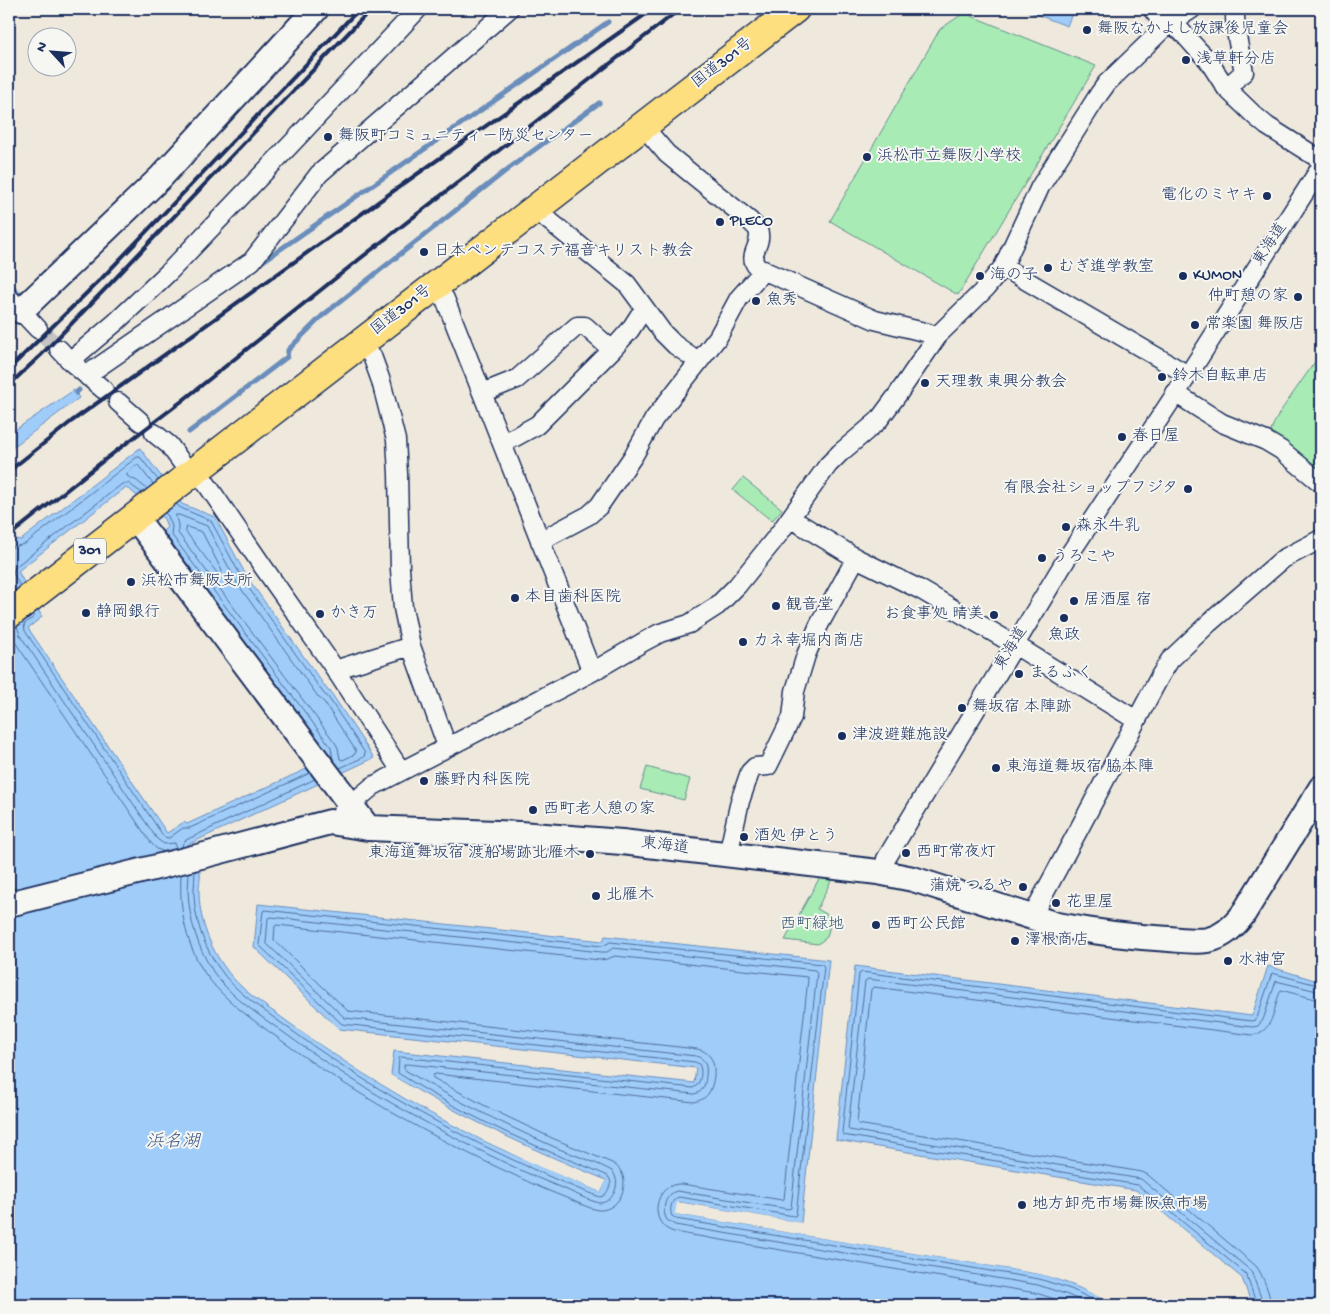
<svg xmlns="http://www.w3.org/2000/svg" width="1330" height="1314" font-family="'Gochi Hand','Klee One',sans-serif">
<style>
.green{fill:#a8ebb5;stroke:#628d8a}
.water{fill:#9fccf9;stroke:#6a8dbb;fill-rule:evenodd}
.pier{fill:#efe9dd}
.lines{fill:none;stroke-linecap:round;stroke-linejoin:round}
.shore{stroke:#506e9c;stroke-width:1}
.stream{stroke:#6a8dbb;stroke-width:5}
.street-tunnel{stroke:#c5c4c4;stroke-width:18;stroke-dasharray:18 9;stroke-linecap:butt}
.street-casing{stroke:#1b2f5e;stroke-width:21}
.secondary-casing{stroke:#1b2f5e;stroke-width:28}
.highway-casing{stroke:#1b2f5e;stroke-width:31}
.street{stroke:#f6f6f2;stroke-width:18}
.secondary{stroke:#f6f6f2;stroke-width:24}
.highway{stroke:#fddf80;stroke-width:28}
.rail{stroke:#1b2f5e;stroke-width:4}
.poi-dot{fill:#1b2f5e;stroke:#f6f6f2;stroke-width:2}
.labels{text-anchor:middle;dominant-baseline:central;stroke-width:4;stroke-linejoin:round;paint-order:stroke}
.shield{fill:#f6f6f2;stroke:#5d6b8a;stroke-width:1}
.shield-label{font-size:15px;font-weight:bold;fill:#1b2f5e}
.poi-label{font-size:16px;fill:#1b2f5e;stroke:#f6f6f2;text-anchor:start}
.street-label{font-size:16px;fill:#1b2f5e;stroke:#f6f6f2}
.park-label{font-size:16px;fill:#37556f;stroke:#f6f6f2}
.water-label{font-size:18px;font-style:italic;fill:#3c5685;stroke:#f6f6f2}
</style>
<rect width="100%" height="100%" fill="#efe9dd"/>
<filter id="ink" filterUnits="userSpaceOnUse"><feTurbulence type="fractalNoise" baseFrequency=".02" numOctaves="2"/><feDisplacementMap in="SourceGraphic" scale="10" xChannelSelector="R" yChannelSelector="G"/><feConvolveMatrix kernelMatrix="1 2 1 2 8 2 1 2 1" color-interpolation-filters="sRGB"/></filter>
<g filter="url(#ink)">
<!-- green -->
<path class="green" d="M964,13L1096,66L958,295L830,221L940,29Z
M1321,353V475L1272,436L1271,431L1273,425L1280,412Z
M743,478L782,509L772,521L733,490Z
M647,767L690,779L684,800L640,789Z
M820,877L832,879L817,909L832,917L827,937L818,944L785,940Z"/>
<!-- water -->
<path class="water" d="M1022,9H1074L1067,26Z
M74,390L79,398L9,450V434Z
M140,448L182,504L215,517L247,577L329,692L330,691L374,758L187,845C191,852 200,865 200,872C201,878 199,884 199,891C199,917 208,943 223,965C239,990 265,1005 288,1022C348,1066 413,1106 480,1139C519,1158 560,1175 601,1192L606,1180C532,1150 460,1116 391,1075L394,1051L694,1083L696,1068L339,1029L254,947L258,904L603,941L605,936L829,960L801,1223L678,1202L676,1214L1040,1274C1066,1282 1091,1291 1113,1305H9V544L16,539L21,540ZM125,488L130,490L164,519L167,527L163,531L327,751L328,759L187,824L184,822L167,833L28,628L42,617L18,571Z
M855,966L1252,1016L1268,966L1321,982V1305H1252L1242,1278L1136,1190L836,1140Z"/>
<!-- pier -->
<path class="pier" d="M297,1026L364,1070L421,1104L480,1136L541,1164L600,1189L603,1182L544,1157L483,1129L424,1098L390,1077L389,1074L426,1096L484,1127L545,1155L606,1181L601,1192L540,1167L479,1138L420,1107L362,1072L306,1035L296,1028Z
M677,1202L803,1223L800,1225L679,1205L678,1212L1041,1272L1074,1282L1104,1297L1115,1303L1116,1305H1113L1103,1299L1073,1284L1040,1274L675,1214Z"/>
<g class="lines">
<!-- shore -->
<path class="shore" d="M147,489L137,481L127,476V473L136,465H138L153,484
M176,504L181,508L211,521L243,580L324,694L328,697L365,753L364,757L340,768
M165,513L168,516L172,526L171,534L331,747L333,760
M176,515H179L207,526L237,583L319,698L324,702L356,751L355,754L343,760L340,759L338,748L336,744L178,533V525L176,517Z
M187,527L202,532L222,571L221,574H218L186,532Z
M9,548L25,544L137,457H140L158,480
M20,586L13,573L15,567L122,484L128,483L142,493
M34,613V617L24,624L25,631L164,837L169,838L183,828H190L310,773
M17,626L20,635L157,839L164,844L175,843L176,849
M10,629L13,639L151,843L157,849L165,852
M182,847L183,843L186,840L315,779
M195,871C195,877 194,884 194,890C194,918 203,945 219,968C235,992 261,1008 284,1025C354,1077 430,1121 509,1158C539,1172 569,1186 600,1197C607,1196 609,1188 611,1182L608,1176C589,1167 568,1160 548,1151C496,1129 445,1103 398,1073L399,1058L401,1057L693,1088C701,1085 703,1071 699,1064L695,1062L342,1024L259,945L263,911L265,910L602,946L605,945L610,942L822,964L824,967L796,1215L794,1216L679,1197C671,1199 669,1210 672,1216L676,1219L1039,1279L1071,1289L1104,1305
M189,873C189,879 188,885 188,891C189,920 198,949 214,973C232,998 259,1015 283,1032C353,1084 430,1127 508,1164C528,1174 547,1182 567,1190C578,1195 588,1200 599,1203C614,1203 622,1182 612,1171C592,1160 569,1154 548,1144C499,1122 451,1098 405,1070L404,1068V1065L407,1064L694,1094C704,1092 705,1085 706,1076C707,1066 706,1059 696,1056L345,1018L266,943L268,918L271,917L601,952H607L613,948L815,970L817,973L791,1208L788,1209L677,1191C665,1194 661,1210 667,1220L675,1225L1038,1285L1068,1295L1090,1305
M181,874C179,911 186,948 209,979C228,1003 253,1020 278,1038C351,1092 431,1137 514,1175C532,1184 551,1192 569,1199C579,1203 588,1208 598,1210C622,1212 635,1175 612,1163L552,1138L493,1110L435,1079L433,1078V1075L436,1074L694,1102C709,1099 712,1089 714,1076C715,1062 711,1052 697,1049L348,1011L274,940L275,926L277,925L600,960L607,959L615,956L807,977L808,979L784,1199L782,1200L682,1184C654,1182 647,1225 674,1232L1036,1293L1073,1305
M1257,1305L1246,1274L1138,1185L843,1135L842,1133L859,974L862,972L1251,1021L1255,1020L1257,1018L1272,973L1321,986
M1263,1305L1262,1300L1251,1271L1141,1179L849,1130L848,1128L865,981L868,979L1252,1027L1258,1026L1263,1020L1276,981L1321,992
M1271,1305C1270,1294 1263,1275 1256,1266L1148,1175L1142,1172L858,1124L857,1122L871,989L874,987L1252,1035C1275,1032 1273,1006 1281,990L1315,999L1321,1000"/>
<!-- stream -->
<path class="stream" d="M259,264L608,22
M9,283L18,293H25L27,291
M76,393L79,390
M189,432L287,357L288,350L322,316L508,169L599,103"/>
<!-- street-tunnel -->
<path class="street-tunnel" d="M38,329L59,349"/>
<defs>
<path id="street" d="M1152,9L1160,19L1181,31L1198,50L1208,60L1226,88L1255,116L1267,126L1321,160
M1226,88L1244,72C1240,51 1234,30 1235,9
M643,126L667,154L750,221C752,224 757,227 758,230C764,245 745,255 758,268L875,320L928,333L936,338
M538,207L547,219L627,284L663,333L675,345L698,361
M1003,267L1188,375
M435,285L445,299L592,672
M9,298L38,329
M361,343L372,356L381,381L396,440L398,474L400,569L403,608L411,646L444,738L448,746
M59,349L71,362L104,390
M71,362L77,355L116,322L169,272L294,141L418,9
M88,377L94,370L252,261L319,174L509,9
M482,393L517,379L577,326H585L612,350
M1175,393L1222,423L1266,441L1281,450L1321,483
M118,402L141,422
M154,433L169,445L191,475
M502,443L515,437L537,425L612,350L630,330L639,316L647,311
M197,470L264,568L335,669L401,771
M790,518L856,558L921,590L1015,645L1136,720
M540,541L589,515L599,506L634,455L654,419L718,337L739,298L764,270
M336,672L344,667L411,646
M342,812L373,786L592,672L645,641L660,633L689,624L717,606L737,586L778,535L828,465L840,453L878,421L898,394L939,334L985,289L1003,267L1040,187L1099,94L1107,83L1166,26L1192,9
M728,855L740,801L750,772L755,767L768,766L792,717L795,691L806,655L819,625L856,558
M883,874L886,859L1067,558L1192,369L1321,167
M1034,918L1038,905L1079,829L1160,676L1170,660L1209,623L1283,559L1321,539"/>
<path id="secondary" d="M21,311L161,177L316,9
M135,517L368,828
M9,904L209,854L330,822L368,828L520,834L622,842L878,872L913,879L1057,925C1094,932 1132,937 1169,939C1182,940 1195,942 1208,940C1223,937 1233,927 1242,916L1321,788"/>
<path id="highway" d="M9,614L795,9"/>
</defs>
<!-- street casing -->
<use href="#street" class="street-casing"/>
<!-- secondary casing -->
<use href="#secondary" class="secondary-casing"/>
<!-- highway casing -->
<use href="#highway" class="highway-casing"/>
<!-- street -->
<use href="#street" class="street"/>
<!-- secondary -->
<use href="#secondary" class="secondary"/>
<!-- highway -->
<use href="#highway" class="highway"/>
<!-- rail -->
<path class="rail" d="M9,369L103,277L359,9
M9,385L41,355L110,284L371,9
M9,471L72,421L413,177L653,9
M9,536L103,461L182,401L352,265L680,9"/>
</g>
</g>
<!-- markers -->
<g class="poi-dot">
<circle cx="1087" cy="30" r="5"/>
<circle cx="1186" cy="60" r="5"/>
<circle cx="328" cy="137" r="5"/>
<circle cx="867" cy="157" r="5"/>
<circle cx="1267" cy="196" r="5"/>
<circle cx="720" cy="222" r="5"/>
<circle cx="424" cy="252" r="5"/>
<circle cx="1048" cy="268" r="5"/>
<circle cx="980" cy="276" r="5"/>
<circle cx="1183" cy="276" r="5"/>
<circle cx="1298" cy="297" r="5"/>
<circle cx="756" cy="301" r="5"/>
<circle cx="1195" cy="325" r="5"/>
<circle cx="1162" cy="377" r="5"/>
<circle cx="925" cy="383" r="5"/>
<circle cx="1122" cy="437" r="5"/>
<circle cx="1188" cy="489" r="5"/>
<circle cx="1066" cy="527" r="5"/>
<circle cx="1042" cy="558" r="5"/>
<circle cx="131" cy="582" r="5"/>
<circle cx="515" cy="598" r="5"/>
<circle cx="1074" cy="601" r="5"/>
<circle cx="776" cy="606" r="5"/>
<circle cx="86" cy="613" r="5"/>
<circle cx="320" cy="614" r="5"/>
<circle cx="994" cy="615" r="5"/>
<circle cx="1064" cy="618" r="5"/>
<circle cx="743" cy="642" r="5"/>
<circle cx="1019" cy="674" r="5"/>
<circle cx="962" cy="708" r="5"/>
<circle cx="842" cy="736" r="5"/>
<circle cx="996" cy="768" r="5"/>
<circle cx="424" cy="781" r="5"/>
<circle cx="533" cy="810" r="5"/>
<circle cx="744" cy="837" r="5"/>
<circle cx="906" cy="853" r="5"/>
<circle cx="590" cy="854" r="5"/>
<circle cx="1023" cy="887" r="5"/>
<circle cx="596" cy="896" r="5"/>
<circle cx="1056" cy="903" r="5"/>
<circle cx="876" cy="925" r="5"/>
<circle cx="1015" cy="941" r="5"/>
<circle cx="1228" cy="961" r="5"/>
<circle cx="1022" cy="1205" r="5"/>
</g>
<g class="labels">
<!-- shield labels -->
<rect class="shield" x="74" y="538.5" width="32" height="25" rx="4"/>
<g class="shield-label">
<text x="90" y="551">301</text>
</g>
<!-- poi labels -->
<g class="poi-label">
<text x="1097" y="30">舞阪なかよし放課後児童会</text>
<text x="1196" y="60">浅草軒分店</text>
<text x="338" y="137">舞阪町コミュニティー防災センター</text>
<text x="877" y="157">浜松市立舞阪小学校</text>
<text x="1257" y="196" text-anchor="end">電化のミヤキ</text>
<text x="730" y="222">PLECO</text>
<text x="434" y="252">日本ペンテコステ福音キリスト教会</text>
<text x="1058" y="268">むぎ進学教室</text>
<text x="990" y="276">海の子</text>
<text x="1193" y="276">KUMON</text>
<text x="1288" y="297" text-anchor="end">仲町憩の家</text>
<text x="766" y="301">魚秀</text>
<text x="1205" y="325">常楽園 舞阪店</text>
<text x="1172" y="377">鈴木自転車店</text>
<text x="935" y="383">天理教 東興分教会</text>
<text x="1132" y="437">春日屋</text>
<text x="1178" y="489" text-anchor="end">有限会社ショップフジタ</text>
<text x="1076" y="527">森永牛乳</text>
<text x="1052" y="558">うろこや</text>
<text x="141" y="582">浜松市舞阪支所</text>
<text x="525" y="598">本目歯科医院</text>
<text x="1084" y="601">居酒屋 宿</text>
<text x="786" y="606">観音堂</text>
<text x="96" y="613">静岡銀行</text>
<text x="330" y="614">かき万</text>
<text x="984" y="615" text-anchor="end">お食事処 晴美</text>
<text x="1064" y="636" text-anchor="middle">魚政</text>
<text x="753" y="642">カネ幸堀内商店</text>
<text x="1029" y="674">まるふく</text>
<text x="972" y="708">舞坂宿 本陣跡</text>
<text x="852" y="736">津波避難施設</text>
<text x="1006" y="768">東海道舞坂宿 脇本陣</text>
<text x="434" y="781">藤野内科医院</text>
<text x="543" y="810">西町老人憩の家</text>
<text x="754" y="837">酒処 伊とう</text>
<text x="916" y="853">西町常夜灯</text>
<text x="580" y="854" text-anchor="end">東海道舞坂宿 渡船場跡北雁木</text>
<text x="1013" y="887" text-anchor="end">蒲焼 つるや</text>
<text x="606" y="896">北雁木</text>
<text x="1066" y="903">花里屋</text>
<text x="886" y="925">西町公民館</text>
<text x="1025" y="941">澤根商店</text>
<text x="1238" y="961">水神宮</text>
<text x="1032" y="1205">地方卸売市場舞阪魚市場</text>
</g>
<!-- street labels -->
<g class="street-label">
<text transform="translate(723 64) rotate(-38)">国道301号</text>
<text transform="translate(1271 245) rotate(-57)">東海道</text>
<text transform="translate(402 311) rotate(-38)">国道301号</text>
<text transform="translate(1012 649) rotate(-59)">東海道</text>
<text transform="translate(665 847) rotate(7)">東海道</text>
</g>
<!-- park labels -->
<g class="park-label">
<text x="812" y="925">西町緑地</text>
</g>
<!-- water labels -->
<g class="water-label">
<text x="173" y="1142">浜名湖</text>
</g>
</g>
<!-- margin -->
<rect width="1330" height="1314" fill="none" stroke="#f6f6f2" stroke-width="30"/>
<rect x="15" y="15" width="1300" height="1284" fill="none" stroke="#1b2f5e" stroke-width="2" filter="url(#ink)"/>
<!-- north arrow -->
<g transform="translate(52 52) rotate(296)"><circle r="24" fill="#f6f6f2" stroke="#9ea6b7"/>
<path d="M0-4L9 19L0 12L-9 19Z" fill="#1b2f5e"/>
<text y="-8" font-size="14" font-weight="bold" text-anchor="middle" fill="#1b2f5e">N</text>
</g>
</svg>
